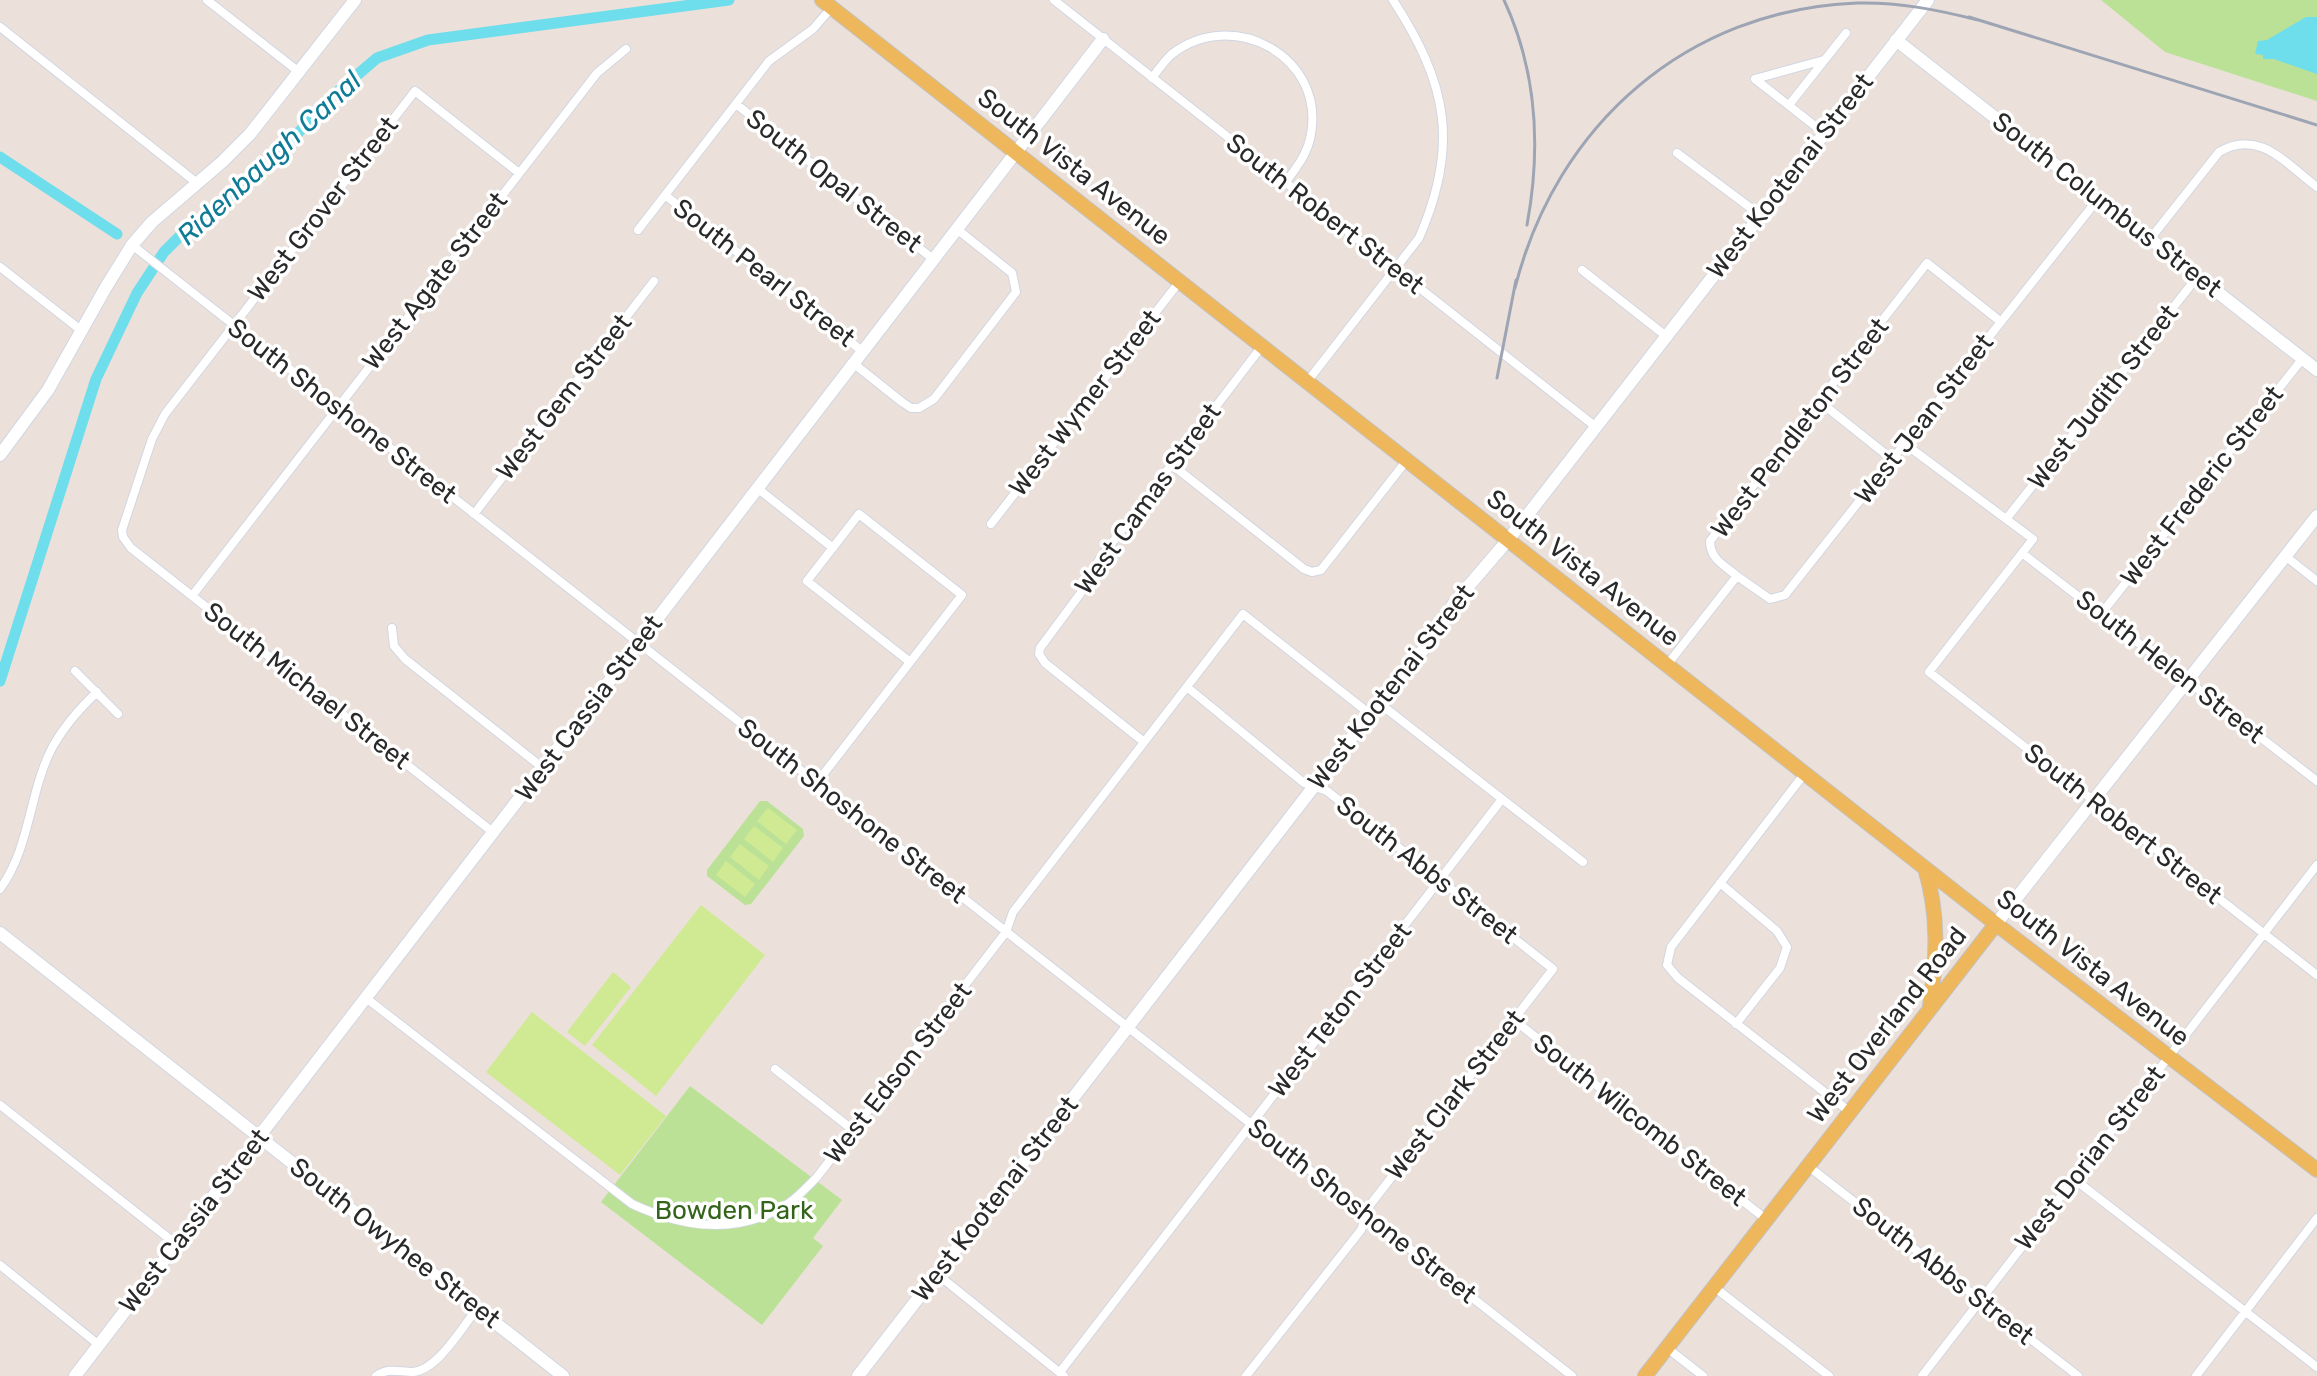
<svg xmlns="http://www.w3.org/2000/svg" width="2317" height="1376" font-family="Rubik,sans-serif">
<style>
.green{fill:#bbe197}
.pitch{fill:#d0e993}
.water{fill:#6eddec}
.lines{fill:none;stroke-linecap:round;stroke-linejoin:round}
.canal{stroke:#6eddec;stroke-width:11}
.street-casing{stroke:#d0d6e2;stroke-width:10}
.secondary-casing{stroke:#d0d6e2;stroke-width:14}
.primary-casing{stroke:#c3c3c3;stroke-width:16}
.street{stroke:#fff;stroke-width:8}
.secondary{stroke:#fff;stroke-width:12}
.primary{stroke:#eeb75c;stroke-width:14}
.rail{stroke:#9da4b3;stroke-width:3}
.labels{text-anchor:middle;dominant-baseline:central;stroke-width:7;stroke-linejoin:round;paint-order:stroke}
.street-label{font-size:26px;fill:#292929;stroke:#fff}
.park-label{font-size:26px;fill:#34641a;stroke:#fff}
.water-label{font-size:28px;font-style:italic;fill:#0f7b96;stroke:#fff}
</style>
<rect width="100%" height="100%" fill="#ebe1da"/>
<!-- green -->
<path class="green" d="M2101,0H2317V101L2165,52Z
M760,801H767L803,829L804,836L751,904L745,905L707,876V870Z
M690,1086L842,1200L813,1238L823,1246L762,1325L601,1202Z"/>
<!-- pitch -->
<path class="pitch" d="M768,808L797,830L786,844L757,821Z
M754,826L783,848L773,862L744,839Z
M740,844L769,866L759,880L730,857Z
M726,861L755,884L745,897L716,875Z
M701,905L765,955L656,1096L592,1045Z
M613,972L631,987L585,1046L567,1032Z
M532,1012L666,1116L620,1175L486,1072Z"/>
<!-- water -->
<path class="water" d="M2306,17H2317V74L2274,59H2263V55L2255,54L2258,41L2267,40Z"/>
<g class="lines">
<!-- canal -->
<path class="canal" d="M0,157L117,234
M0,681L96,379L137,293L164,252L186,230L256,177L336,93L377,58L428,40L729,0"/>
<defs>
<path id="street" d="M207,0L299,72
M1054,0L1596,427
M0,27L197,183
M1152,78C1158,70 1165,60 1172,54C1232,7 1325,56 1311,134C1308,153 1297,167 1285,183
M1755,79L1824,133
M1755,79L1824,60
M736,104L933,259
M1789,105L1846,33
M1677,153L1760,215
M665,195L862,351
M638,230L769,61L813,29L832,7
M2150,239L2219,152C2259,128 2286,164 2317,187
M132,245L1572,1376
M0,267L82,331
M1582,270L1666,336
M853,363L902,402L911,408H919L934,399L1016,292L1012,273L958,230
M1307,382L1419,238C1460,145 1447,83 1393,0
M1819,401L1893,460
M1905,444L2033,539L1929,672L2317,975
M1171,464L1304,569L1312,572L1321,570L1407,460
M757,488L833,548
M474,514L654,281
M2007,518L2198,276
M991,524L1180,281
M2022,553L2317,781
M2285,556L2317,581
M1737,576L1770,599L1785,595L2098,199
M192,596L597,73L626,49
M2101,614L2303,358
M392,628L394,646L405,659L543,768
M1667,665L1737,576C1724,565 1710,559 1710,541L1927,263L2001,322
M75,671L118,714
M1187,687L1304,783L1327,791L1553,969L1370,1205L1361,1230L1246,1376
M1379,703L1583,862
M1144,742L1045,663L1039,654L1040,648L1080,594L1099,560L1262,346
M1805,773L1671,947L1667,965L1678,978L1850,1112
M817,783L822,776L962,595L859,514L807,581L910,662
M494,833L131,548L123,537L122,530L152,439L165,414L415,91L519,173
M1720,883L1777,931L1787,947L1780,968L1736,1024
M0,889C30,848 29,794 51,750C63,727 78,710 97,692
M366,998L632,1204C684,1228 738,1236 789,1203C799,1196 808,1186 817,1177L1006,932L1013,912L1243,614L1370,714
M1514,1020L1767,1220
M775,1069L853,1130
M0,1105L176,1244
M1808,1166L2078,1376
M2074,1179L2317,1367
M0,1265L99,1345
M937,1274L1064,1376
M1714,1287L1829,1376
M1667,1348L1703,1376
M1060,1372L1502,799
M376,1376C389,1367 399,1372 413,1372C438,1370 462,1327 477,1309
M1922,1376L2317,865
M2196,1376L2317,1218"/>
<path id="secondary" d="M1896,40L2317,370
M0,455L48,390L106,287L132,245L152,222L222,162L250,134L355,0
M1996,924L2317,516
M0,933L563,1376
M75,1376L1103,39
M858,1376L1370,714L1423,650L1454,603L1508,540L1928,0"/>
<path id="primary" d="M822,0L1996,924L2317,1170
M1925,868C1939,915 1937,958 1930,1006
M1645,1376L1996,924"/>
</defs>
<!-- street casing -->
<use href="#street" class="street-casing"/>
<!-- secondary casing -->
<use href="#secondary" class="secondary-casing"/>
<!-- primary casing -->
<use href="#primary" class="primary-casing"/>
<!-- street -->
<use href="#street" class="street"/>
<!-- secondary -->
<use href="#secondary" class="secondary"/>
<!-- primary -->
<use href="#primary" class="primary"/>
<!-- rail -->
<path class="rail" d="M1504,0C1537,71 1541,149 1527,225
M1969,17L2317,125
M1515,288C1556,125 1687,9 1858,3C1899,2 1938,10 1978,20
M1497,378L1516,280"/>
</g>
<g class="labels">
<!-- street labels -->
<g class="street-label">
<text transform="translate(1074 167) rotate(38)">South Vista Avenue</text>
<text transform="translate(1790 176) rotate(-52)">West Kootenai Street</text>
<text transform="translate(834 181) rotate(38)">South Opal Street</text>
<text transform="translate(2107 205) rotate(38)">South Columbus Street</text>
<text transform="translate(323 209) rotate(-52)">West Grover Street</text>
<text transform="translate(1325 214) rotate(38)">South Robert Street</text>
<text transform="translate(764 273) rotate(38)">South Pearl Street</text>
<text transform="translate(435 281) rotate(-52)">West Agate Street</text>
<text transform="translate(564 397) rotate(-52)">West Gem Street</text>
<text transform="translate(2103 397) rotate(-52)">West Judith Street</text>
<text transform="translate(1085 403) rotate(-52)">West Wymer Street</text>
<text transform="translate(342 411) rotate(38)">South Shoshone Street</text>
<text transform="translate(1924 419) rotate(-52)">West Jean Street</text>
<text transform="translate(1800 428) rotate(-52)">West Pendleton Street</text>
<text transform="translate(2202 486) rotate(-52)">West Frederic Street</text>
<text transform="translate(1148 499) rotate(-54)">West Camas Street</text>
<text transform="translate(1583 568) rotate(38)">South Vista Avenue</text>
<text transform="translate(2170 667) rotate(38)">South Helen Street</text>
<text transform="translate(307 686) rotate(38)">South Michael Street</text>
<text transform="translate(1391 687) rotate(-52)">West Kootenai Street</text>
<text transform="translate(589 708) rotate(-53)">West Cassia Street</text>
<text transform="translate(852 811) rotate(38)">South Shoshone Street</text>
<text transform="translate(2123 824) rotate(38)">South Robert Street</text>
<text transform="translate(1427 870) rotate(38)">South Abbs Street</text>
<text transform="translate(2093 968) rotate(38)">South Vista Avenue</text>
<text transform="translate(1340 1010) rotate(-52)">West Teton Street</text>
<text transform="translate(1887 1025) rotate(-52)">West Overland Road</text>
<text transform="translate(898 1073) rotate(-52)">West Edson Street</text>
<text transform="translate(1455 1095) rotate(-52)">West Clark Street</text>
<text transform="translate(1640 1120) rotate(38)">South Wilcomb Street</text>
<text transform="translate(2090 1158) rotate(-52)">West Dorian Street</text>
<text transform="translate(995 1199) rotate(-52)">West Kootenai Street</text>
<text transform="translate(1362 1211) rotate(38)">South Shoshone Street</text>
<text transform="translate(194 1221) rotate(-52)">West Cassia Street</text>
<text transform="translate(395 1243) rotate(38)">South Owyhee Street</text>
<text transform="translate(1943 1271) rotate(38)">South Abbs Street</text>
</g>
<!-- park labels -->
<g class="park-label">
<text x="734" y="1210">Bowden Park</text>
</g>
<!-- water labels -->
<g class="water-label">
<text transform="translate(269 158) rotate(-43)">Ridenbaugh Canal</text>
</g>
</g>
</svg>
